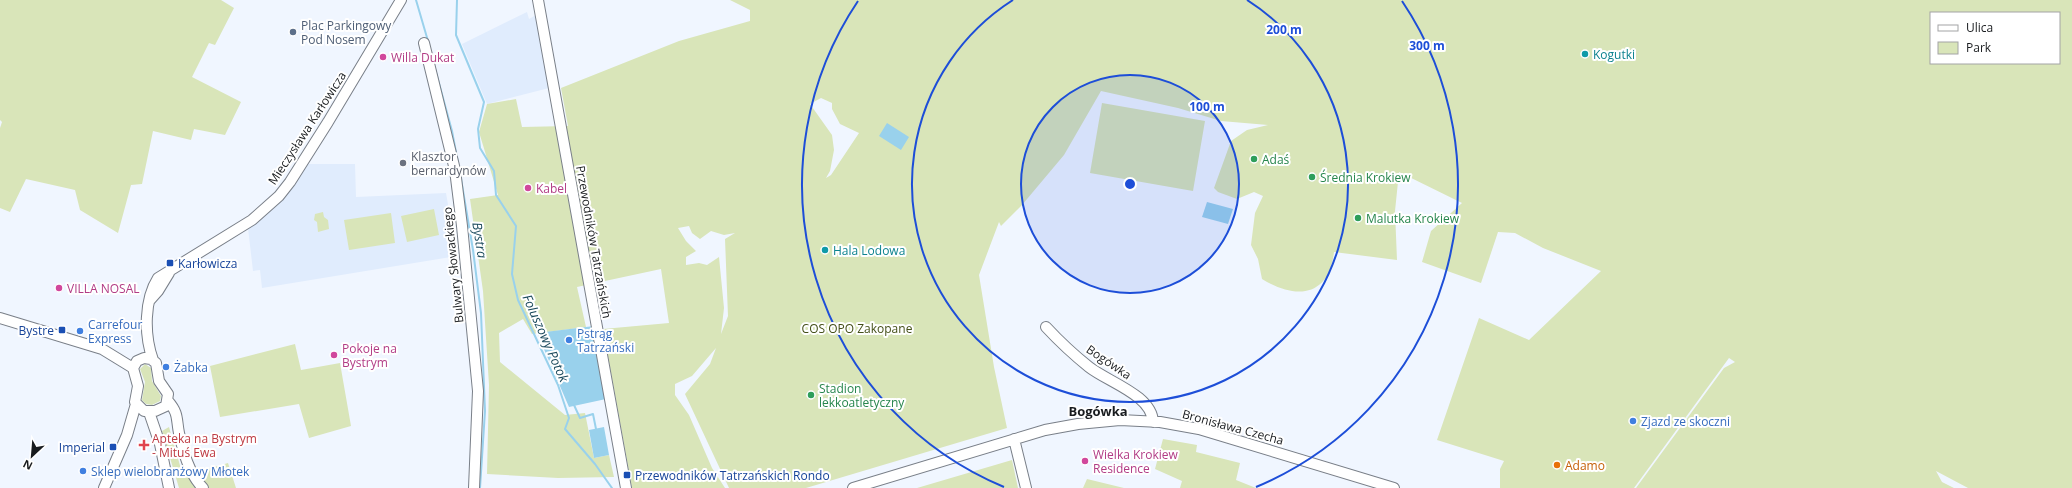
<svg xmlns="http://www.w3.org/2000/svg" width="2072" height="488" font-family="'Open Sans',sans-serif">
<style>
.built{fill:#e0ecfd}
.green{fill:#d9e5b9;fill-rule:evenodd}
.water{fill:#99d1ec}
.lines{fill:none;stroke-linecap:round;stroke-linejoin:round}
.stream{stroke:#99d1ec;stroke-width:2}
.minor-casing{stroke:#797f88;stroke-width:12}
.minor{stroke:#fff;stroke-width:10}
.ring{fill:none;stroke:#1d4ed8;stroke-width:2}
.service-dot{fill:#5c6f8a;stroke:#fff;stroke-width:1.5}
.culture-dot{fill:#0f9aa8;stroke:#fff;stroke-width:1.5}
.hotel-dot{fill:#d1479c;stroke:#fff;stroke-width:1.5}
.leisure-dot{fill:#2e9e5b;stroke:#fff;stroke-width:1.5}
.worship-dot{fill:#6b7280;stroke:#fff;stroke-width:1.5}
.transit-dot{fill:#1a4fb4;stroke:#fff;stroke-width:1.5}
.shop-dot{fill:#3f7fe0;stroke:#fff;stroke-width:1.5}
.health-dot{fill:#e0444e;stroke:#fff;stroke-width:1.5}
.food-dot{fill:#e8710a;stroke:#fff;stroke-width:1.5}
.labels{text-anchor:middle;dominant-baseline:central;stroke-width:4;stroke-linejoin:round;paint-order:stroke}
.service-label{font-size:12px;fill:#4e5e75;stroke:#fff;text-anchor:start}
.culture-label{font-size:12px;fill:#0d838f;stroke:#fff;text-anchor:start}
.hotel-label{font-size:12px;fill:#b23c85;stroke:#fff;text-anchor:start}
.street-label{font-size:12px;fill:#181b1e;stroke:#fff}
.worship-label{font-size:12px;fill:#5b616d;stroke:#fff;text-anchor:start}
.leisure-label{font-size:12px;fill:#27864d;stroke:#fff;text-anchor:start}
.transit-label{font-size:12px;fill:#164399;stroke:#fff;text-anchor:start}
.shop-label{font-size:12px;fill:#366cbe;stroke:#fff;text-anchor:start}
.park-label{font-size:12px;fill:#444f18;stroke:#fff}
.health-label{font-size:12px;fill:#be3a42;stroke:#fff;text-anchor:start}
.food-label{font-size:12px;fill:#c56008;stroke:#fff;text-anchor:start}
.water-label{font-size:13px;font-style:italic;fill:#1b495c;stroke:#fff}
.neighbourhood-label{font-size:13px;font-weight:bold;fill:#181b1e;stroke:#fff}
.centre{fill:#1d4ed8;stroke:#fff;stroke-width:2}
.ring-label{font-size:12px;text-anchor:middle;font-weight:bold;fill:#1d4ed8;stroke:#fff;stroke-width:4;stroke-linejoin:round;paint-order:stroke}
</style>
<rect width="100%" height="100%" fill="#f0f6ff"/>
<!-- built -->
<path class="built" d="M527,12L529,19L536,15L549,88L487,104L462,44Z
M308,164H355L356,197L446,193L457,256L262,288L260,270L253,271L248,228L273,209Z"/>
<!-- green -->
<path class="green" d="M0,0H221L234,8L215,45L209,43L192,77L241,102L225,135L194,129L191,140L153,131L142,184L131,185L118,233L80,210L75,190L26,179L10,212L0,208V128L2,122L0,120Z
M730,0H2072V488H1968L1936,471L1942,482L1954,488H1636L1724,368L1735,362L1729,358L1634,488H1500V469L1504,461L1437,440L1479,318L1529,340L1601,271L1543,248L1515,233L1498,232L1481,283L1422,262L1431,231L1462,203L1399,172L1395,211L1397,260L1334,252C1329,297 1296,300 1262,279L1258,259L1251,245L1255,213L1263,196L1254,192L1237,199L1218,192L1214,188L1231,141L1247,130L1268,125L1221,121L1178,108L1101,91L1064,155L1022,205L1001,226L999,222L979,275L994,367L1007,428L806,488H729L685,394L710,364L716,348L692,376L675,384V395L689,415L712,468L725,488H632L603,329L669,323L661,269L577,287L586,327L532,334L523,319L499,333L500,362L565,415L585,413L594,458L609,455L614,477L558,478L487,474L489,385L483,291L470,199L498,195L479,132L487,104L516,99L522,127L568,126L561,88L679,41L750,21V10ZM1931,13H2059V63H1931ZM821,98L832,103V109L840,124L859,133L831,175L826,178L830,171L834,150L832,135L810,104ZM689,226L692,233L700,239L711,231L724,235L735,233L725,239L728,316L721,334L724,308L719,257L707,265L699,263L686,265V257L696,251L686,241L678,228Z
M1102,103L1205,121L1193,191L1090,173Z
M434,209L439,235L407,242L401,216Z
M323,212L324,217L328,220L329,229L318,232L317,222L314,220L315,214Z
M391,213L395,243L349,250L344,220Z
M295,344L301,370L340,363L351,426L309,438L299,404L220,417L210,366Z
M145,364L151,368L152,381L161,396L160,401L152,405L146,404L142,400L145,382L140,369Z
M169,427L183,476L228,463L236,488H179L162,431Z
M1163,439L1197,445L1196,452L1240,463L1236,480L1256,488H1180L1182,481L1155,469Z
M1012,460L1018,488H917Z
M1087,479L1124,488H1083Z"/>
<!-- water -->
<path class="water" d="M887,123L909,137L901,150L879,136Z
M1207,202L1233,209L1228,224L1202,217Z
M594,326L606,399L569,407L537,333Z
M604,427L609,455L594,458L589,430Z"/>
<g class="lines">
<!-- stream -->
<path class="stream" d="M416,0L428,41
M457,0L456,35L484,102L478,129L480,148L494,171L496,195L516,226L512,274L518,300L558,385L569,418L565,429L595,464L612,488
M434,65L452,131L458,163
M460,173L473,250L481,313L485,411L480,488
M574,405L580,418L593,414L596,429"/>
<defs>
<path id="minor" d="M538,0L626,488
M424,43L455,170L462,226L478,391L474,488
M150,300L158,291L169,273
M0,318L102,349L133,368
M1046,327C1059,341 1074,355 1089,367C1108,382 1152,395 1153,422
M144,358L151,359L156,363L159,381L168,394L166,406L155,411H144L135,402L138,386L133,368L137,361Z
M153,360C144,335 144,300 158,278L252,220L279,196L290,182L328,122L401,0
M168,401C179,414 176,418 179,433C183,451 189,474 203,488
M149,412L160,444L169,488
M1014,439L1026,488
M104,488L127,435L136,404
M853,488L1045,430L1078,424L1120,420L1160,422L1199,429L1394,488"/>
</defs>
<!-- minor casing -->
<use href="#minor" class="minor-casing"/>
<!-- minor -->
<use href="#minor" class="minor"/>
</g>
<!-- distance rings -->
<circle cx="1130" cy="184" r="109" fill="#1d4ed8" fill-opacity=".12"/>
<g class="ring">
<circle cx="1130" cy="184" r="109"/>
<path d="M1247 0A218 218 0 1 1 1013 0"/>
<path d="M1004 487A328 328 0 0 1 858 1M1402 1A328 328 0 0 1 1256 487"/>
</g>
<!-- markers -->
<circle class="service-dot" cx="293" cy="32" r="4"/>
<g class="culture-dot">
<circle cx="1585" cy="54" r="4"/>
<circle cx="825" cy="250" r="4"/>
</g>
<g class="hotel-dot">
<circle cx="383" cy="57" r="4"/>
<circle cx="528" cy="188" r="4"/>
<circle cx="59" cy="288" r="4"/>
<circle cx="334" cy="355" r="4"/>
<circle cx="1085" cy="461" r="4"/>
</g>
<g class="leisure-dot">
<circle cx="1254" cy="159" r="4"/>
<circle cx="1312" cy="177" r="4"/>
<circle cx="1358" cy="218" r="4"/>
<circle cx="811" cy="395" r="4"/>
</g>
<circle class="worship-dot" cx="403" cy="163" r="4"/>
<g class="transit-dot">
<rect x="166" y="259" width="8" height="8" rx="2"/>
<rect x="58" y="326" width="8" height="8" rx="2"/>
<rect x="109" y="443" width="8" height="8" rx="2"/>
<rect x="623" y="471" width="8" height="8" rx="2"/>
</g>
<g class="shop-dot">
<circle cx="80" cy="331" r="4"/>
<circle cx="569" cy="340" r="4"/>
<circle cx="166" cy="367" r="4"/>
<circle cx="1633" cy="421" r="4"/>
<circle cx="83" cy="471" r="4"/>
</g>
<path class="health-dot" d="M142 439h4v4h4v4h-4v4h-4v-4h-4v-4h4z"/>
<circle class="food-dot" cx="1557" cy="465" r="4"/>
<g class="labels">
<!-- service labels -->
<g class="service-label">
<text x="301" y="25">Plac Parkingowy<tspan x="301" dy="14">Pod Nosem</tspan></text>
</g>
<!-- culture labels -->
<g class="culture-label">
<text x="1593" y="54">Kogutki</text>
<text x="833" y="250">Hala Lodowa</text>
</g>
<!-- hotel labels -->
<g class="hotel-label">
<text x="391" y="57">Willa Dukat</text>
<text x="536" y="188">Kabel</text>
<text x="67" y="288">VILLA NOSAL</text>
<text x="342" y="348">Pokoje na<tspan x="342" dy="14">Bystrym</tspan></text>
<text x="1093" y="454">Wielka Krokiew<tspan x="1093" dy="14">Residence</tspan></text>
</g>
<!-- street labels -->
<g class="street-label">
<text transform="translate(307 128) rotate(-57)">Mieczysława Karłowicza</text>
<text transform="translate(594 242) rotate(80)">Przewodników Tatrzańskich</text>
<text transform="translate(453 265) rotate(-96)">Bulwary Słowackiego</text>
<text transform="translate(1109 362) rotate(34)">Bogówka</text>
<text transform="translate(1233 427) rotate(15)">Bronisława Czecha</text>
</g>
<!-- worship labels -->
<g class="worship-label">
<text x="411" y="156">Klasztor<tspan x="411" dy="14">bernardynów</tspan></text>
</g>
<!-- leisure labels -->
<g class="leisure-label">
<text x="1262" y="159">Adaś</text>
<text x="1320" y="177">Średnia Krokiew</text>
<text x="1366" y="218">Malutka Krokiew</text>
<text x="819" y="388">Stadion<tspan x="819" dy="14">lekkoatletyczny</tspan></text>
</g>
<!-- transit labels -->
<g class="transit-label">
<text x="178" y="263">Karłowicza</text>
<text x="54" y="330" text-anchor="end">Bystre</text>
<text x="105" y="447" text-anchor="end">Imperial</text>
<text x="635" y="475">Przewodników Tatrzańskich Rondo</text>
</g>
<!-- shop labels -->
<g class="shop-label">
<text x="88" y="324">Carrefour<tspan x="88" dy="14">Express</tspan></text>
<text x="577" y="333">Pstrąg<tspan x="577" dy="14">Tatrzański</tspan></text>
<text x="174" y="367">Żabka</text>
<text x="1641" y="421">Zjazd ze skoczni</text>
<text x="91" y="471">Sklep wielobranżowy Młotek</text>
</g>
<!-- park labels -->
<g class="park-label">
<text x="857" y="328">COS OPO Zakopane</text>
</g>
<!-- health labels -->
<g class="health-label">
<text x="152" y="438">Apteka na Bystrym<tspan x="152" dy="14">- Mituś Ewa</tspan></text>
</g>
<!-- food labels -->
<g class="food-label">
<text x="1565" y="465">Adamo</text>
</g>
<!-- water labels -->
<g class="water-label">
<text transform="translate(480 240) rotate(81)">Bystra</text>
<text transform="translate(546 338) rotate(66)">Foluszowy Potok</text>
</g>
<!-- neighbourhood labels -->
<g class="neighbourhood-label">
<text x="1098" y="411">Bogówka</text>
</g>
</g>
<circle cx="1130" cy="184" r="6" class="centre"/>
<g class="ring-label">
<text x="1284" y="34">200 m</text>
<text x="1427" y="50">300 m</text>
<text x="1207" y="111">100 m</text>
</g>
<!-- legend -->
<rect x="1930" y="12" width="130" height="52" fill="#ffffff" stroke="#a3a4a5"/>
<rect x="1938" y="25" width="20" height="6" fill="#ffffff" stroke="#a3a4a5"/>
<text x="1966" y="32" font-size="12" fill="#181b1e">Ulica</text>
<rect x="1938" y="42" width="20" height="12" fill="#d9e5b9" stroke="#a3a4a5"/>
<text x="1966" y="52" font-size="12" fill="#181b1e">Park</text>
<!-- north arrow -->
<g transform="translate(32 456) rotate(206)" stroke="#ffffff" stroke-width="3" paint-order="stroke">
<path d="M0-3L7 15L0 10L-7 15Z" fill="#181b1e"/>
<text y="-6" font-size="11" font-weight="bold" text-anchor="middle" fill="#181b1e">N</text>
</g>
</svg>
